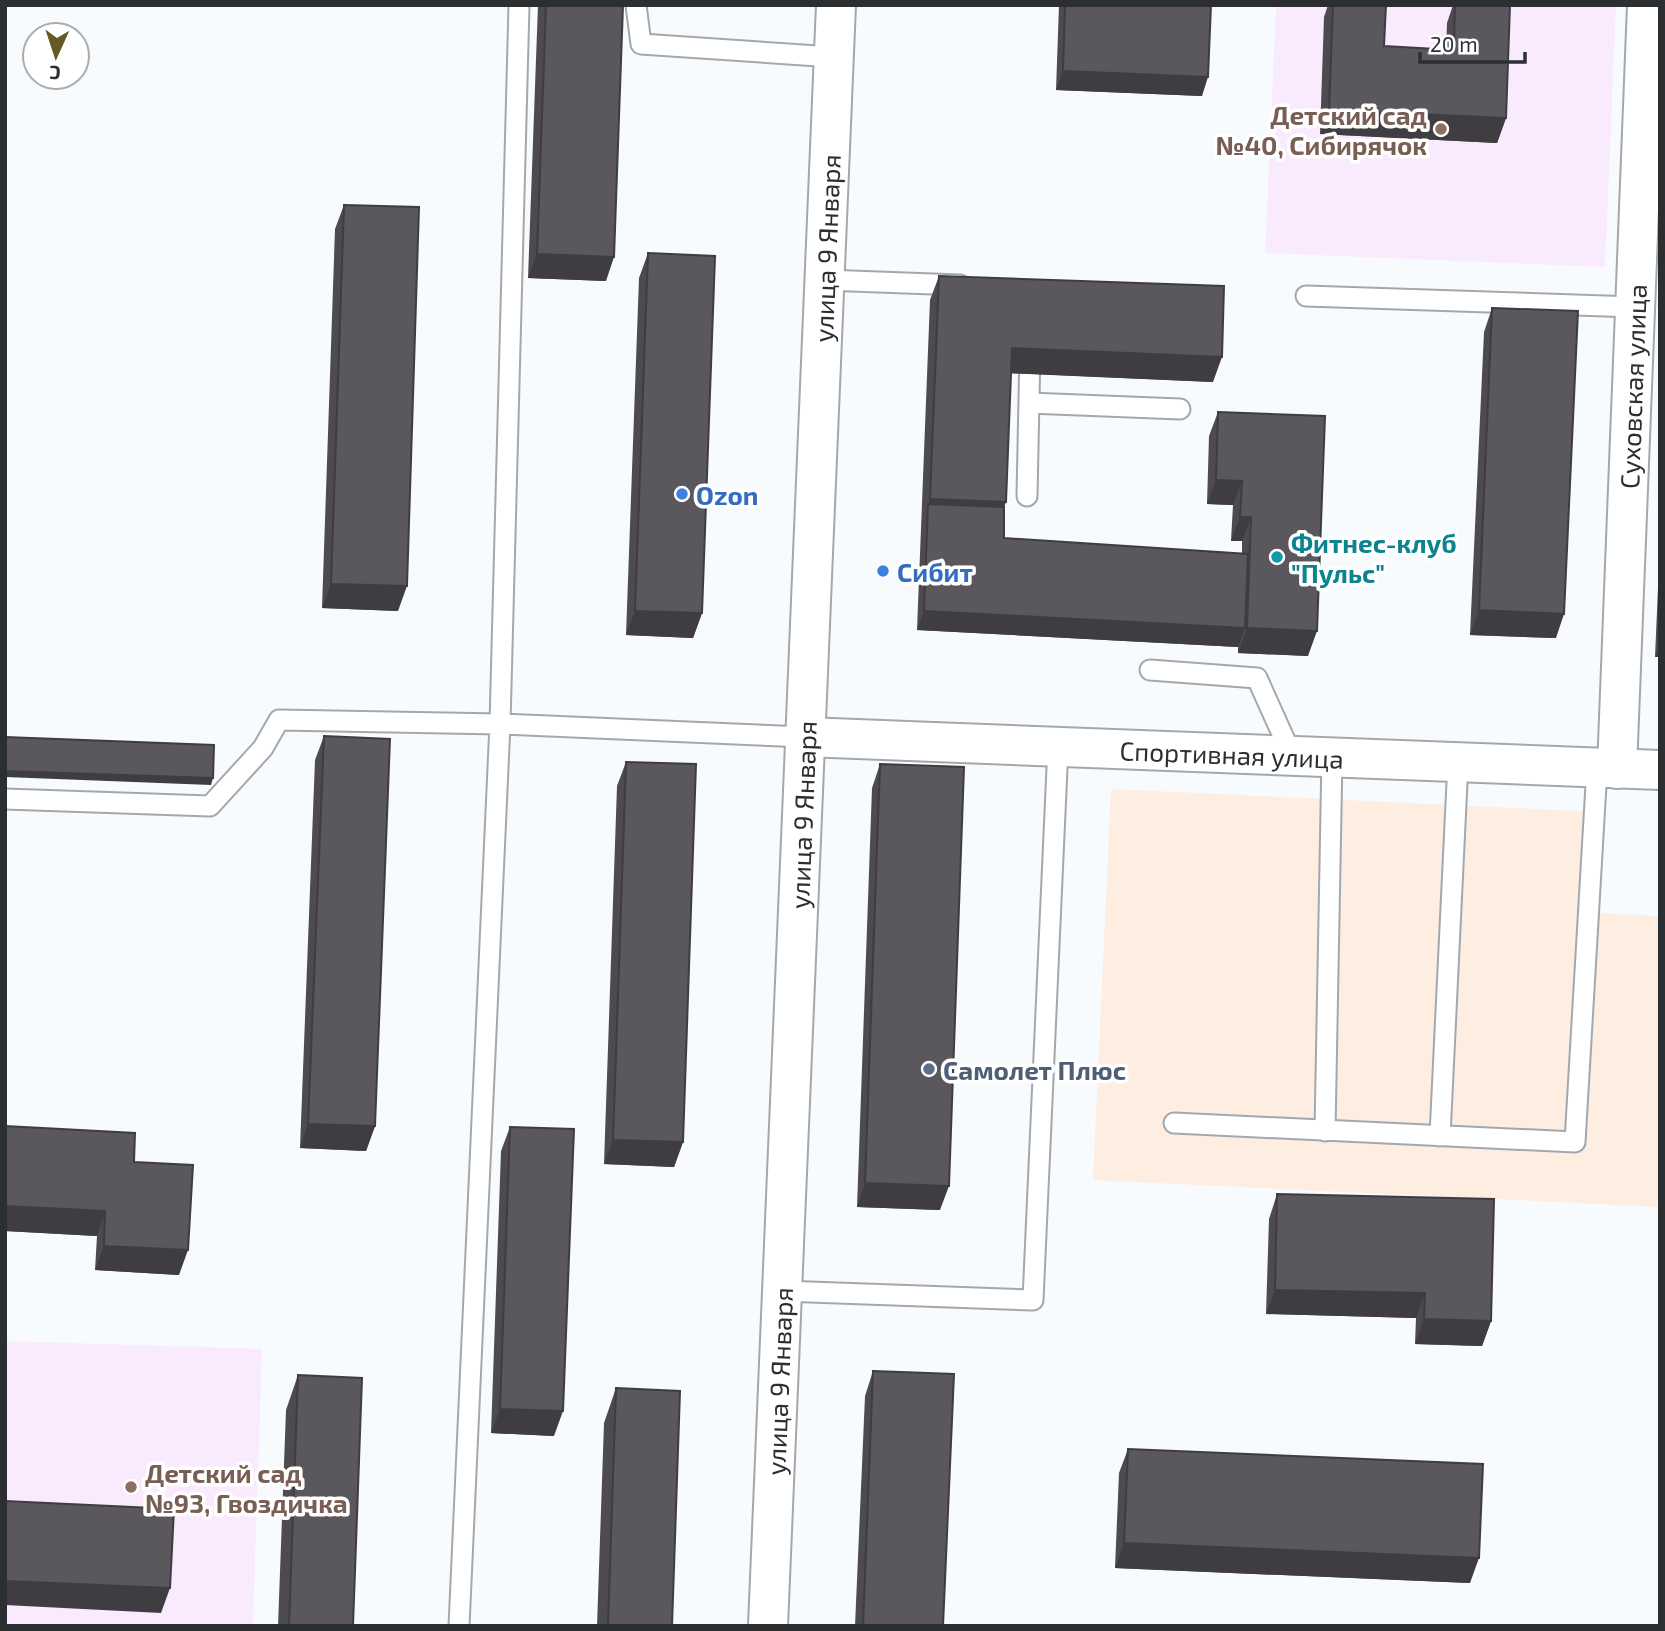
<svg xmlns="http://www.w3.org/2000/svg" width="1665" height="1631" font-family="'Exo 2',sans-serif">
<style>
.industrial{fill:#feede1}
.education{fill:#faeafd}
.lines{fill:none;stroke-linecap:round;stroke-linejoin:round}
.service-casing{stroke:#a2a8ae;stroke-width:23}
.minor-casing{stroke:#a2a8ae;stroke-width:42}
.tertiary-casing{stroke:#a2a8ae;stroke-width:42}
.service{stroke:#fff;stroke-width:19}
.minor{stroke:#fff;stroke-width:38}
.tertiary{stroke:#fff;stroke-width:38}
.wall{fill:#4d4b50}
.shaded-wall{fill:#3f3d41}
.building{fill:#5a575d;stroke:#3f3d41;stroke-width:2}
.education-dot{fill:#8d6e63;stroke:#fff;stroke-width:2.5}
.shop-dot{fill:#3f7fe0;stroke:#fff;stroke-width:2.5}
.culture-dot{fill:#0f9aa8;stroke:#fff;stroke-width:2.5}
.service-dot{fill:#5c6f8a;stroke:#fff;stroke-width:2.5}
.labels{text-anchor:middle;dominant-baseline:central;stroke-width:7;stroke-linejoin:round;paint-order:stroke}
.education-label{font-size:26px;font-weight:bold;fill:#785e54;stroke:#fff;text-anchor:end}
.street-label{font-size:26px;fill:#2c2f31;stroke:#fff}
.shop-label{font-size:26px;font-weight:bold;fill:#366cbe;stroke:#fff;text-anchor:start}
.culture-label{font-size:26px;font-weight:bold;fill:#0d838f;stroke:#fff;text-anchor:start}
.service-label{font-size:26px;font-weight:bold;fill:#4e5e75;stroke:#fff;text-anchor:start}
</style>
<rect width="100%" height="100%" fill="#f7fbfe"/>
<!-- industrial -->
<path class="industrial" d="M1111,789L1600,812L1595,913L1660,916V1207L1093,1180Z"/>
<!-- education -->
<path class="education" d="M1276,5H1616L1605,267L1265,253Z
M5,1341L262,1349L253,1626H5Z"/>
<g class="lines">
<defs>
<path id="service" d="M636,5L641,44L833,57
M824,280L960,285
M1306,296L1635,307
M1029,403L1180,409
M1027,496L1030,350
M1150,670L1257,678L1292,756
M5,799L210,806L263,748L279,720L500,724L805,737
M1174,1123L1575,1142L1597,768
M1325,1131L1332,757
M1440,1136L1458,762
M782,1291L1033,1300L1058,746
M459,1626L500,724L519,5"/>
<g id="minor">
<path id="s1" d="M805,737L1660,770"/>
<path id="s2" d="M1617,769L1647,5"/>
</g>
<g id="tertiary">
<path id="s3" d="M768,1626L836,5"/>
</g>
</defs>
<!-- service casing -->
<use href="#service" class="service-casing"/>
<!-- minor casing -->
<use href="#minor" class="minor-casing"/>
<!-- tertiary casing -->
<use href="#tertiary" class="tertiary-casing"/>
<!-- service -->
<use href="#service" class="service"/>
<!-- minor -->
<use href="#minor" class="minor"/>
<!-- tertiary -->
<use href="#tertiary" class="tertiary"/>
</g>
<!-- wall -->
<path class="wall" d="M538,5H623L606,281L528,278Z
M1059,5H1211L1202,96L1056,90Z
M1328,5H1386L1384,46L1446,49L1447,23L1453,5H1510L1506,118L1497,143L1320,134L1324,17Z
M344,205L398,611L322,608L335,229Z
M648,253L702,613L693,638L626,635L639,278Z
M939,276L1213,382L1011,373L1004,507V538L1242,554V541H1231L1233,505L1207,504L1209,436L1218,412L1308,656L1238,653V647L917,630L930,300Z
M1492,308L1556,638L1470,635L1484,332Z
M1660,541V657H1655Z
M324,736L375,1126L366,1151L300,1148L315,760Z
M626,762L683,1142L674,1167L604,1164L617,786Z
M880,764L940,1210L857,1207L872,788Z
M510,1127L554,1436L491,1433L501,1151Z
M134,1162L179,1275L95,1270L97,1236L5,1231Z
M1277,1194L1491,1321L1482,1346L1415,1344L1416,1318L1266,1314L1269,1219Z
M873,1371L943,1626H855L865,1396Z
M298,1375L353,1626H278L286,1410Z
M616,1388L672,1626H597L604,1423Z
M1128,1449L1470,1583L1115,1568L1119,1473Z"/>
<!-- shaded-wall -->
<path class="shaded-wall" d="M1063,71L1208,77L1202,96L1056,90Z
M1329,110L1506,118L1497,143L1320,134Z
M537,254L614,257L606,281L528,278Z
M1012,348L1222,357L1213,382L1003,373Z
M1216,480L1242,481L1233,505L1207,504Z
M930,499L1006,502L997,526L928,505Z
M1240,517H1251L1242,541H1231Z
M331,584L407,586L398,611L322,608Z
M1479,610L1564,614L1556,638L1470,635Z
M635,611L702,613L693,638L626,635Z
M924,611L1245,628L1238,647L917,630Z
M1247,628L1317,631L1308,656L1238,653Z
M1660,644V657H1655Z
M5,771L213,778L211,785L5,777Z
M308,1124L375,1126L366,1151L300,1148Z
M613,1140L683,1142L674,1167L604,1164Z
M865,1183L949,1186L940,1210L857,1207Z
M5,1206L105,1211L97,1236L5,1231Z
M104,1246L188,1250L179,1275L95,1270Z
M1275,1290L1425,1293L1416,1318L1266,1314Z
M1424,1319L1491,1321L1482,1346L1415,1344Z
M500,1409L563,1411L554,1436L491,1433Z
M1124,1543L1479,1558L1470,1583L1115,1568Z
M5,1581L170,1588L161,1613L5,1605Z"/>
<!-- building -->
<path class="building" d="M546,5H623L614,257L537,254Z
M1065,5H1211L1208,77L1063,71Z
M1333,5H1386L1384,46L1454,50L1455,5H1510L1506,118L1329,110Z
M344,205L419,207L407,586L331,584Z
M648,253L715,256L702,613L635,611Z
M939,276L1224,286L1222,357L1012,348L1006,502L930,499Z
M1492,308L1578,311L1564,614L1479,610Z
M1218,412L1325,416L1317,631L1247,628L1251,517H1240L1242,481L1216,480Z
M928,504L1004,507V538L1248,554L1245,628L924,611Z
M324,736L390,739L375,1126L308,1124Z
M5,737L214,745L213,778L5,771Z
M626,762L696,764L683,1142L613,1140Z
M880,764L964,767L949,1186L865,1183Z
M5,1126L135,1133L134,1162L193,1165L188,1250L104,1246L105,1211L5,1206Z
M510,1127L574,1129L563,1411L500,1409Z
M1277,1194L1494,1199L1491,1321L1424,1319L1425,1293L1275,1290Z
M873,1371L954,1374L943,1626H863Z
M298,1375L362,1378L353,1626H289Z
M616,1388L680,1391L672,1626H608Z
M1128,1449L1483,1464L1479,1558L1124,1543Z
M5,1501L174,1509L170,1588L5,1581Z"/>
<!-- markers -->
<g class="education-dot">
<circle cx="1441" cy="129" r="7"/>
<circle cx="131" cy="1487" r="7"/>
</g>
<g class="shop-dot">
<circle cx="682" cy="494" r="7"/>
<circle cx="883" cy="571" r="7"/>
</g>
<circle class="culture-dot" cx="1277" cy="557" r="7"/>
<circle class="service-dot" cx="929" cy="1069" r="7"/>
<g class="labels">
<!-- education labels -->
<g class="education-label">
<text x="1427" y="114">Детский сад<tspan x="1427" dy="30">№40, Сибирячок</tspan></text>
<text x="145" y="1472" text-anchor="start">Детский сад<tspan x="145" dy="30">№93, Гвоздичка</tspan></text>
</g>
<!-- street labels -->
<g class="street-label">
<text stroke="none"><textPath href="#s3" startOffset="1379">улица 9 Января</textPath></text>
<text stroke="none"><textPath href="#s2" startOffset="383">Суховская улица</textPath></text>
<text stroke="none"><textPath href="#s1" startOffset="427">Спортивная улица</textPath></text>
<text stroke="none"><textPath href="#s3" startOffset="812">улица 9 Января</textPath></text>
<text stroke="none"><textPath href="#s3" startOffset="245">улица 9 Января</textPath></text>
</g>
<!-- shop labels -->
<g class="shop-label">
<text x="696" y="494">Ozon</text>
<text x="897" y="571">Сибит</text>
</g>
<!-- culture labels -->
<g class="culture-label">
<text x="1291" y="542">Фитнес-клуб<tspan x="1291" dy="30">"Пульс"</tspan></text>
</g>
<!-- service labels -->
<g class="service-label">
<text x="943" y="1069">Самолет Плюс</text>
</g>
</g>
<!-- border -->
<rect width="1665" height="1631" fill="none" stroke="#2c2f31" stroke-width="14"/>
<!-- north arrow -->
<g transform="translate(56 56) rotate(183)"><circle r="33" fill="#ffffff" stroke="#abacad" stroke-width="2"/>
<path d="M0-5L12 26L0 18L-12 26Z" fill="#635926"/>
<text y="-10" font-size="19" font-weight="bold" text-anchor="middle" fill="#2c2f31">С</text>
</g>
<!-- scale -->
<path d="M1420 52v10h105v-10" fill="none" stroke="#2c2f31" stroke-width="3.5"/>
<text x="1430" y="52" font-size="21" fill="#2c2f31" stroke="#ffffff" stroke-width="5" paint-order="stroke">20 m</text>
</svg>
